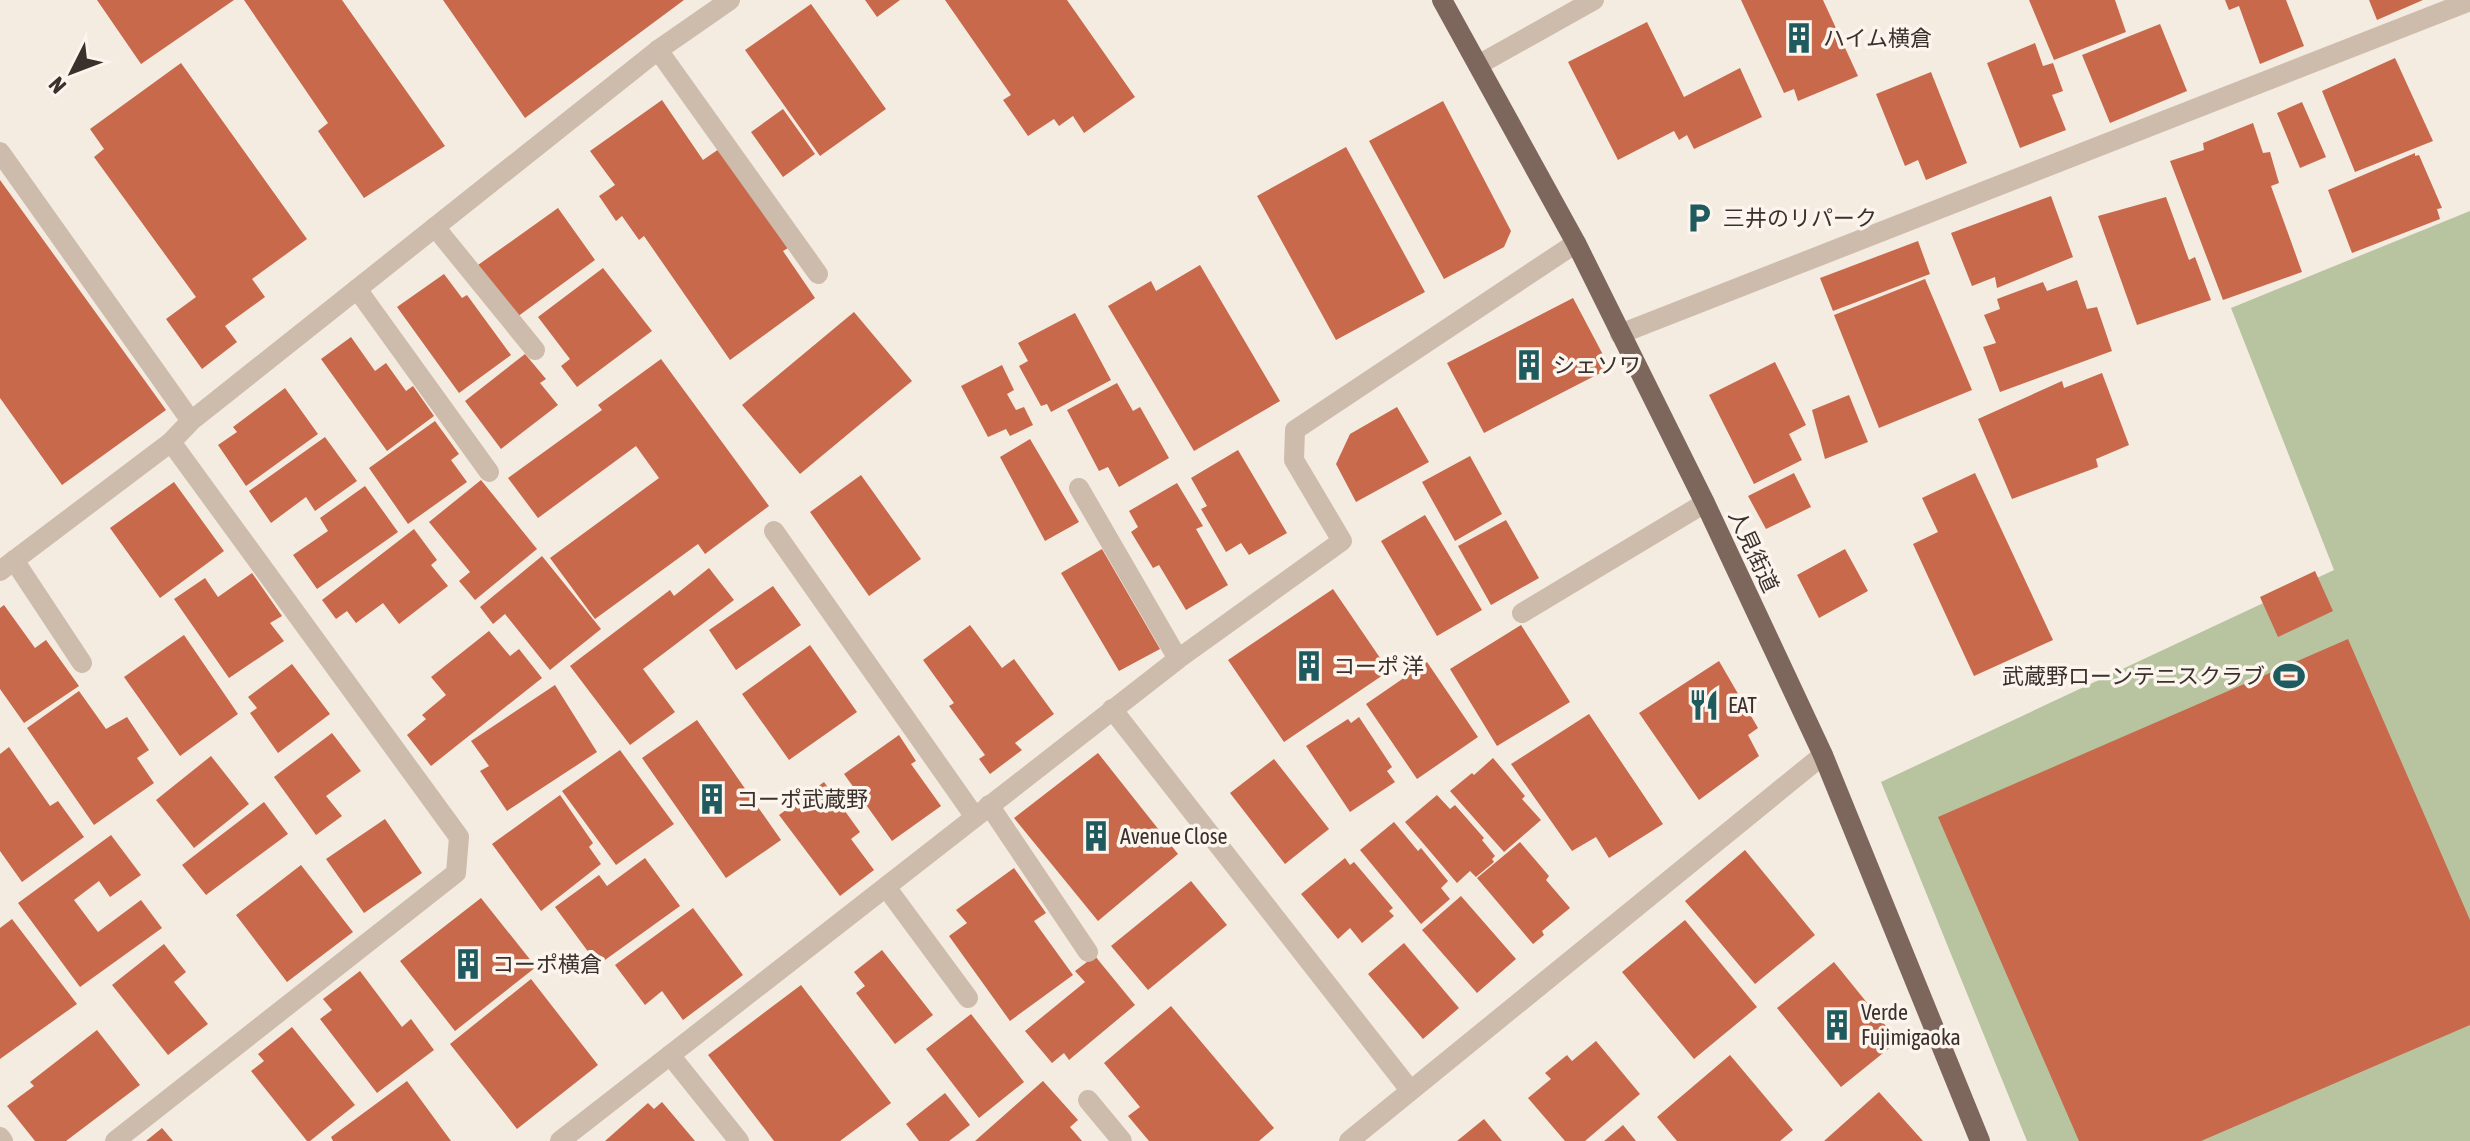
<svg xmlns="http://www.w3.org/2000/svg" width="2470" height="1141" font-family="'Asap Condensed','Noto Sans JP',sans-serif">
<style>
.green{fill:#b8c4a0}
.building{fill:#c8694b}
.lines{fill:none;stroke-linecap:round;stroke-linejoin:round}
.service{stroke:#cdbbac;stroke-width:20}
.minor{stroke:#cdbbac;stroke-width:20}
.primary{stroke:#7d675c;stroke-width:20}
.labels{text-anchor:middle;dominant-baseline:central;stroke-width:7;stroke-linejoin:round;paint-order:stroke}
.poi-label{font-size:22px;fill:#3b302b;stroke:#fbf5ee;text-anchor:start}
.street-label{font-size:22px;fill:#3b302b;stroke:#fbf5ee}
</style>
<rect width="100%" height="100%" fill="#f4ebe1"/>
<!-- green -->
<path class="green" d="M2470,211V1141H2027L1881,782L2334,570L2231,308Z"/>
<!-- building -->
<path class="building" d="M97,0H234L141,64Z
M244,0H342L445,146L364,198L318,131L328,123Z
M443,0H684L525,118Z
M865,0H900L877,17Z
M945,0H1067L1135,97L1084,133L1073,116L1059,126L1054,119L1028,136L1003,100L1011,95Z
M1741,0H1823L1858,76L1798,101L1794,89L1784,93Z
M2029,0H2115L2126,32L2054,60Z
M2225,0H2286L2304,46L2260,64L2239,6L2229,10Z
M2369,0H2423L2377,20Z
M811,4L886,109L820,156L745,50Z
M1647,22L1684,97L1740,68L1762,117L1694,149L1687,135L1679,140L1674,131L1618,160L1568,62Z
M2160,24L2187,91L2110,123L2082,55Z
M2035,43L2043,66L2053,63L2063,91L2052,95L2066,130L2020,148L1987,63Z
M2395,58L2433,141L2355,172L2322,91Z
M181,63L307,239L252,279L265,297L225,326L237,342L202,369L166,319L196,297L94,157L104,149L90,129Z
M1931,72L1967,163L1926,180L1918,160L1905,166L1876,94Z
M662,100L703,160L719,149L788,248L783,251L815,298L730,360L644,236L639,240L622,216L616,221L599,196L615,185L590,151Z
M1443,101L1511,231L1504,247L1444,279L1369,141Z
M2302,102L2326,157L2300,168L2277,113Z
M783,109L815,154L783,177L751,132Z
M2253,123L2263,153L2270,152L2279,183L2271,186L2302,272L2223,300L2170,161L2204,150L2203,143Z
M1346,147L1425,292L1336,340L1257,196Z
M2415,153V156L2419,155L2442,208L2437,209L2440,219L2352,253L2328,190Z
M0,180L166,410L62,485L0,398Z
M2051,196L2073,257L1997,288L1995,277L1972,286L1951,233Z
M2166,197L2189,260L2195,257L2211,300L2137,325L2098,216Z
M558,208L595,260L517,317L478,265Z
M1918,241L1930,274L1833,311L1820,278Z
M1200,265L1280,401L1194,451L1108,306L1151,281L1156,291Z
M603,268L652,331L577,387L561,366L570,359L538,317Z
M444,274L462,298L467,295L511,355L459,393L397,307Z
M1925,279L1972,390L1879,428L1834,315Z
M2077,280L2087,309L2097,307L2112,351L2000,392L1983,347L1996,343L1984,315L2000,309L1997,299L2043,282L2047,291Z
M1573,298L1610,368L1484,433L1447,363Z
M854,312L912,381L800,474L742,405Z
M1075,313L1111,380L1051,412L1047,404L1041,406L1019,366L1028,361L1018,343Z
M351,337L375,371L386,363L406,391L413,386L434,416L387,451L321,359Z
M525,354L546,379L540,383L558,405L501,449L465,401Z
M661,359L769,506L705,554L698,544L595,619L550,558L659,478L636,446L538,518L508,478L602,410L598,405Z
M1775,362L1806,425L1789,434L1802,460L1754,484L1709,395Z
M1002,365L1014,390L1007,394L1016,410L1024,407L1033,425L1010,436L1006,429L988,437L961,386Z
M2102,373L2129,445L2096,459L2098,467L2012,499L1978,419L2062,381L2064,388Z
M1117,383L1133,411L1140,407L1169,458L1119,487L1108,467L1099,471L1067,410Z
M285,388L318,434L246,486L218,445L237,432L233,427Z
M1849,395L1868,442L1825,459L1812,410Z
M1397,407L1429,462L1356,502L1336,464L1350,434Z
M435,421L459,454L451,460L467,482L408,524L369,468Z
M325,437L357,481L315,511L306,497L271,523L249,491Z
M1030,439L1079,522L1045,541L1000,457Z
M1238,450L1287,533L1249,555L1241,543L1226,552L1201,509L1207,506L1191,478Z
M1470,456L1502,514L1455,541L1422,482Z
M1794,473L1811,507L1766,529L1748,496Z
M1975,473L2053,640L1974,676L1913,544L1938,532L1922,498Z
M861,475L921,559L869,596L810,512Z
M481,480L537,549L475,600L459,581L470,572L429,522Z
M174,482L224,551L160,598L110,528Z
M1177,483L1203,526L1196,529L1228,585L1186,610L1159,565L1153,568L1131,532L1138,527L1129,511Z
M365,486L398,532L317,589L293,555L328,531L320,518Z
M1425,515L1482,610L1437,636L1381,541Z
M1506,520L1539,578L1491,605L1458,546Z
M414,529L437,560L431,565L448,586L399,624L383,603L356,623L347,611L336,619L322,600Z
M1102,549L1160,649L1119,671L1061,573Z
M1845,549L1868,591L1819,618L1797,575Z
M542,556L601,629L550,670L505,614L493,624L480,607Z
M709,568L734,600L643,669L675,712L630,745L570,666L670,590L674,596Z
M2315,571L2333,611L2278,637L2260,597Z
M252,573L282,616L270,623L284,641L229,678L174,599L205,578L218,597Z
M773,586L801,625L736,670L709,630Z
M1333,589L1389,671L1284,742L1228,660Z
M4,605L35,648L46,640L79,686L24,723L0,689V608Z
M970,625L1002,668L1014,659L1054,714L1015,743L1022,750L990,774L979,759L985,755L949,706L954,703L923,660Z
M1521,625L1570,702L1497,746L1450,669Z
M489,631L510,656L519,649L542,678L431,766L407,735L426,719L422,715L446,695L431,677Z
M184,635L238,714L180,756L124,677Z
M2348,639L2470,920V1025L2201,1141H2079L1938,817Z
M810,645L857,712L789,760L742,694Z
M1719,661L1758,728L1748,735L1759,756L1699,800L1639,713Z
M1427,662L1478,737L1417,779L1366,704Z
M292,664L330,714L278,753L250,713L257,708L248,697Z
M555,685L597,752L507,811L480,771L489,766L471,741Z
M79,691L106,729L127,717L149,750L137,758L154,783L94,825L27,728Z
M1589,714L1663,824L1609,858L1596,837L1572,851L1511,764Z
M1359,717L1392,767L1387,771L1395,782L1350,812L1306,746L1348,719L1351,723Z
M697,720L781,840L726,878L642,758Z
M332,733L361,771L326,796L342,816L316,835L274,777Z
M899,735L916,761L911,764L941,806L892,841L844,774Z
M9,747L50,806L58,801L84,837L22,882L0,851V754Z
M620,750L674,824L616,865L562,791Z
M1098,753L1178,854L1098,921L1014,818Z
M211,756L249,804L194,848L156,800Z
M1493,758L1525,796L1522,799L1541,820L1504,852L1450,791L1472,773L1474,775Z
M1274,759L1329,829L1285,864L1230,793Z
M824,782L860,832L851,839L874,870L840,896L779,815Z
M560,795L593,843L589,847L601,864L541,911L492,844Z
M1437,795L1450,809L1455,805L1484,838L1482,840L1495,856L1492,859L1494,862L1476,877L1470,871L1457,883L1405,822Z
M264,802L288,834L206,895L182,865Z
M385,819L422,873L364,913L326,859Z
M1394,822L1418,851L1421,848L1448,881L1441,888L1450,899L1421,924L1360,850Z
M111,835L141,875L110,897L99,881L74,900L98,932L141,900L162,928L80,987L18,903Z
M1520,842L1549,876L1546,880L1570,908L1542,931L1544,935L1533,944L1477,878Z
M1745,850L1815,935L1755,984L1685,901Z
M645,858L680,906L598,965L555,907L599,875L607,886Z
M1345,858L1350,865L1354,862L1393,908L1389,911L1394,916L1362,943L1350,928L1338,939L1301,894Z
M301,865L353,932L287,982L236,915Z
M1014,868L1046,913L1034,921L1073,975L1010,1021L949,936L967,923L956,910Z
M1191,881L1227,925L1148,990L1111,946Z
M1461,896L1516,959L1477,993L1422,930Z
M481,898L536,967L455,1031L400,961Z
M693,908L743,975L683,1020L662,991L645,1005L615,965Z
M12,919L77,1004L0,1059V928Z
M1685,920L1757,1007L1694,1059L1622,972Z
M1404,943L1459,1008L1423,1039L1368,974Z
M164,944L186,972L174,982L208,1024L168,1055L112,985Z
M882,950L933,1015L895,1044L856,993L865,986L854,972Z
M1095,956L1135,1005L1069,1060L1064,1053L1052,1063L1025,1031L1085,982L1075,971Z
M1834,962L1898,1041L1841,1087L1777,1008Z
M360,971L402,1027L411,1019L434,1050L377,1093L320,1019L332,1010L323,999Z
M531,979L598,1065L517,1129L450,1044Z
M801,985L891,1103L840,1141H774L708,1055Z
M1171,1006L1274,1128L1259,1141H1149L1128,1116L1140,1107L1104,1063Z
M971,1014L1024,1082L979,1118L926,1049Z
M292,1027L355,1105L310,1141H307L251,1071L264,1061L258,1054Z
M97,1030L140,1085L66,1141H35L7,1106L34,1086L30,1082Z
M1596,1041L1640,1094L1585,1141H1565L1528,1098L1551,1079L1545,1073L1567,1055L1572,1061Z
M1730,1055L1793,1130L1780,1141H1677L1657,1117Z
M407,1081L451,1141H333L331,1137Z
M1043,1081L1078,1120L1070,1127L1082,1141H975Z
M1879,1092L1923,1141H1824Z
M945,1093L970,1125L949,1141H919L906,1124Z
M662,1102L695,1141H605L648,1103L654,1109Z
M1484,1119L1502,1141H1457Z
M1623,1125L1636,1141H1604Z
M162,1128L173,1141H146Z"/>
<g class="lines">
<!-- service -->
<path class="service" d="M658,50L818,274
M1478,65L1594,0
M435,227L535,350
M357,289L489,472
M1079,488L1178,659
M774,531L975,817
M14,560L82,663
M1522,613L1705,503
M989,805L1088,952
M886,887L968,998
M670,1055L739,1141
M1088,1100L1122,1141
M0,1137L3,1141
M115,1141L456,873L459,837L171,442"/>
<!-- minor -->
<path class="minor" d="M0,152L191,421
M1620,334L2470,1
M0,571L171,442L191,421L658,50L730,0
M1112,709L1410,1090
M560,1141L1178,659L1342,541L1294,460L1295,430L1576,243
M1349,1141L1823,755"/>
<!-- primary -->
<path class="primary" d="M1442,0L1576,243L1705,503L1823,755L1980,1141"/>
</g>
<!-- icons -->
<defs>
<symbol id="building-bare" viewBox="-9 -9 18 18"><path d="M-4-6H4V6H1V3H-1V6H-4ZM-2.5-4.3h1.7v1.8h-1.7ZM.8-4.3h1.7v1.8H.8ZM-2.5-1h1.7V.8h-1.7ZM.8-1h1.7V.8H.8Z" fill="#1f5a5e" stroke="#fbf5ee" stroke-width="2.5" paint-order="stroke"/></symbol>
<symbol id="parking-bare" viewBox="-9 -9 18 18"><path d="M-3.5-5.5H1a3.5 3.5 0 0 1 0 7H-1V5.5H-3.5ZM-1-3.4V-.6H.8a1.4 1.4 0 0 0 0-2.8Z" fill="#1f5a5e" stroke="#fbf5ee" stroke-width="2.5" paint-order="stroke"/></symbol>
<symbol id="stadium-bare" viewBox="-9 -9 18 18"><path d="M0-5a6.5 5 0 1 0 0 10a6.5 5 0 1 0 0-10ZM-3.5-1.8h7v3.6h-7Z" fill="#1f5a5e" stroke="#fbf5ee" stroke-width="2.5" paint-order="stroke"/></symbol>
<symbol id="restaurant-bare" viewBox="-9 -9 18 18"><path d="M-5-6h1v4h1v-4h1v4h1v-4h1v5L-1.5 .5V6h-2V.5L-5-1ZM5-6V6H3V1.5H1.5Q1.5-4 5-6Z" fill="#1f5a5e" stroke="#fbf5ee" stroke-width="2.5" paint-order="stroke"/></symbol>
</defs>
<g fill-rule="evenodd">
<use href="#building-bare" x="1777" y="16" width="44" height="44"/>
<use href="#parking-bare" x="1677" y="196" width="44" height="44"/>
<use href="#building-bare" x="1507" y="343" width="44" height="44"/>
<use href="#building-bare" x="1287" y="644" width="44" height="44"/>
<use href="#stadium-bare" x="2267" y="654" width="44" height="44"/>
<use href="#restaurant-bare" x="1682" y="683" width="44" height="44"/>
<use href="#building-bare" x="690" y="777" width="44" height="44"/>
<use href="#building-bare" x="1074" y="814" width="44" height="44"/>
<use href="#building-bare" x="446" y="942" width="44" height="44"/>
<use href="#building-bare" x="1815" y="1003" width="44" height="44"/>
</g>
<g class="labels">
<!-- poi labels -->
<g class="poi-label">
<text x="1823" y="38">ハイム横倉</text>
<text x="1723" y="218">三井のリパーク</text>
<text x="1553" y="365">シェソワ</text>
<text x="1333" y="666">コーポ 洋</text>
<text x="2265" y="676" text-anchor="end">武蔵野ローンテニスクラブ</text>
<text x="1728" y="705">EAT</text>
<text x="736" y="799">コーポ武蔵野</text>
<text x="1120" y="836">Avenue Close</text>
<text x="492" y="964">コーポ横倉</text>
<text x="1861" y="1012">Verde<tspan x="1861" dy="25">Fujimigaoka</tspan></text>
</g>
<!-- street labels -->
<g class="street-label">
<text transform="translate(1754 551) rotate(65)">人見街道</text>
</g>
</g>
<!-- north arrow -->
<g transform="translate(72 72) rotate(228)" stroke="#fbf5ee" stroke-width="6" paint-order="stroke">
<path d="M0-6L14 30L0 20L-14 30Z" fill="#3b302b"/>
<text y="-12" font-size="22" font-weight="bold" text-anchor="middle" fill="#3b302b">N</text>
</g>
</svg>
